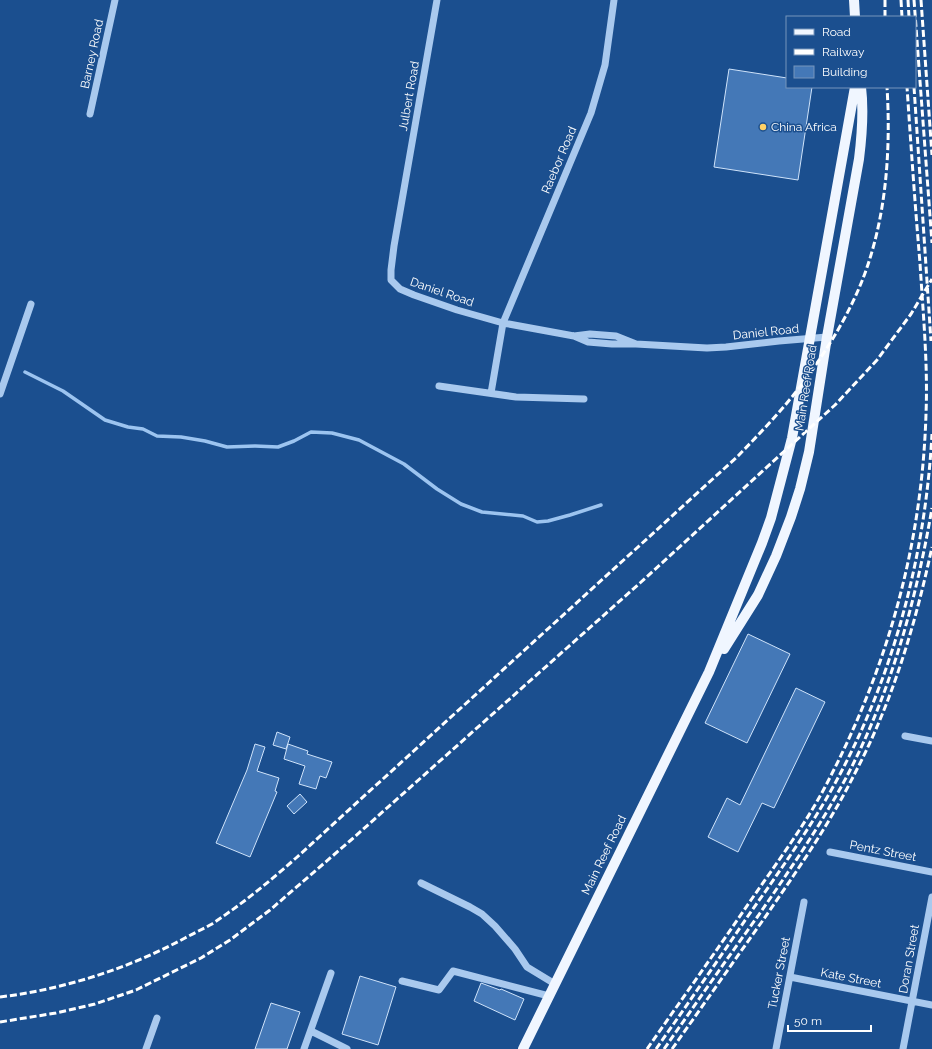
<svg xmlns="http://www.w3.org/2000/svg" width="932" height="1049" font-family="Raleway,sans-serif">
<style>
.lines{fill:none;stroke-linecap:round;stroke-linejoin:round}
.stream{stroke:#9cc4f0;stroke-width:3.5}
.building{fill:#4478b7;stroke:#cfe3fa}
.minor{stroke:#a9c9ee;stroke-width:7}
.major{stroke:#f0f6ff;stroke-width:10}
.rail{stroke:#fff;stroke-width:3;stroke-dasharray:7 3;stroke-linecap:butt}
.poi-dot{fill:#ffd166;stroke:#1b4f8f;stroke-width:1.5}
.labels{text-anchor:middle;dominant-baseline:central;stroke-width:3;stroke-linejoin:round;paint-order:stroke}
.street-label{font-size:12px;fill:#fff;stroke:#1b4f8f}
.poi-label{font-size:12px;fill:#fff;stroke:#1b4f8f;text-anchor:start}
</style>
<rect width="100%" height="100%" fill="#1b4f8f"/>
<g class="lines">
<!-- stream -->
<path class="stream" d="M25,372L63,391L105,420L128,427L143,429L157,436L181,437L205,441L227,447L255,446L278,447L294,441L311,432L332,433L359,440L404,464L437,489L461,504L482,512L523,516L537,522L548,521L570,515L601,505"/>
</g>
<!-- building -->
<path class="building" d="M729,69L787,78V87H812L798,180L714,167Z
M748,634L790,654L747,743L705,723Z
M796,688L825,702L774,808L762,803L738,852L708,837L727,798L740,805Z
M277,732L290,737L286,749L273,745Z
M255,744L265,747L257,771L279,778L275,791L277,792L250,857L216,843L247,770Z
M288,744L308,751L307,754L332,762L326,778L320,776L316,789L299,784L305,766L284,759Z
M300,794L307,802L294,814L287,806Z
M360,976L396,987L378,1045L342,1034Z
M481,983L500,990L501,989L524,999L515,1020L474,1001Z
M271,1003L300,1012L287,1049H255Z"/>
<g class="lines">
<!-- minor -->
<path class="minor" d="M437,0L394,246L391,270V280L400,289L414,295L457,310L503,323L574,336L590,334L616,336L636,344
M90,114L115,0
M574,336L588,342L612,344H636L707,348L726,347L779,341L827,337
M439,386L516,397L584,399
M491,393L503,323L591,113L605,65L614,0
M0,394L31,304
M905,736L932,741
M830,852L932,872
M421,883L470,907L482,914L495,926L515,949L527,967L555,984
M790,977L932,1005
M402,981L439,990L453,971L549,996
M311,1031L347,1049
M146,1049L157,1018
M304,1049L331,973
M776,1049L804,902
M903,1049L932,897"/>
<!-- major -->
<path class="major" d="M854,0L855,17
M724,649L758,595L776,556L791,517L800,489L809,452L827,337L859,159C862,135 864,111 861,87
M523,1049L709,672L762,543L771,518L792,438L855,87"/>
<!-- rail -->
<path class="rail" d="M885,0V17
M901,0L902,17
M908,0L909,17
M914,0L932,243
M921,0L932,155
M914,87L931,341
M0,997C65,989 127,969 185,938C194,933 203,929 212,924C242,904 269,882 296,858L738,456C765,428 793,399 815,366C833,340 850,311 862,281C886,220 891,152 887,87
M0,1022L56,1013L95,1004L136,990L201,958L230,940L270,910L351,840L640,583L835,405L877,360L911,314L932,279
M647,1049C682,999 717,950 751,900C776,864 805,825 825,787C887,670 922,546 926,414C928,364 923,313 920,263C915,205 911,146 907,87
M656,1049C687,1005 718,960 748,916C775,878 801,841 825,801C890,690 925,562 932,434
M664,1049C695,1005 726,960 758,916C789,871 821,825 847,776C891,692 916,601 932,508
M672,1049C702,1007 731,965 761,923C794,875 828,827 854,775C892,703 915,626 932,547"/>
</g>
<!-- markers -->
<circle class="poi-dot" cx="763" cy="127" r="4"/>
<g class="labels">
<!-- street labels -->
<g class="street-label">
<text transform="translate(92 54) rotate(-78)">Barney Road</text>
<text transform="translate(409 96) rotate(-80)">Julbert Road</text>
<text transform="translate(559 160) rotate(-67)">Raebor Road</text>
<text transform="translate(442 292) rotate(19)">Daniel Road</text>
<text transform="translate(766 332) rotate(-6)">Daniel Road</text>
<text transform="translate(806 388) rotate(-81)">Main Reef Road</text>
<text transform="translate(883 851) rotate(11)">Pentz Street</text>
<text transform="translate(604 855) rotate(-64)">Main Reef Road</text>
<text transform="translate(909 959) rotate(-80)">Doran Street</text>
<text transform="translate(779 973) rotate(-79)">Tucker Street</text>
<text transform="translate(851 978) rotate(11)">Kate Street</text>
</g>
<!-- poi labels -->
<g class="poi-label">
<text x="771" y="127">China Africa</text>
</g>
</g>
<!-- legend -->
<rect x="786" y="16" width="130" height="72" fill="#1b4f8f" stroke="#7695bc"/>
<rect x="794" y="29" width="20" height="6" fill="#f0f6ff" stroke="#7695bc"/>
<text x="822" y="36" font-size="12" fill="#ffffff">Road</text>
<rect x="794" y="49" width="20" height="6" fill="#ffffff" stroke="#7695bc"/>
<text x="822" y="56" font-size="12" fill="#ffffff">Railway</text>
<rect x="794" y="66" width="20" height="12" fill="#4478b7" stroke="#7695bc"/>
<text x="822" y="76" font-size="12" fill="#ffffff">Building</text>
<!-- scale -->
<path d="M788 1025v6h83v-6" fill="none" stroke="#ffffff" stroke-width="2"/>
<text x="794" y="1025" font-size="12" fill="#ffffff" stroke="#1b4f8f" stroke-width="3" paint-order="stroke">50 m</text>
</svg>
